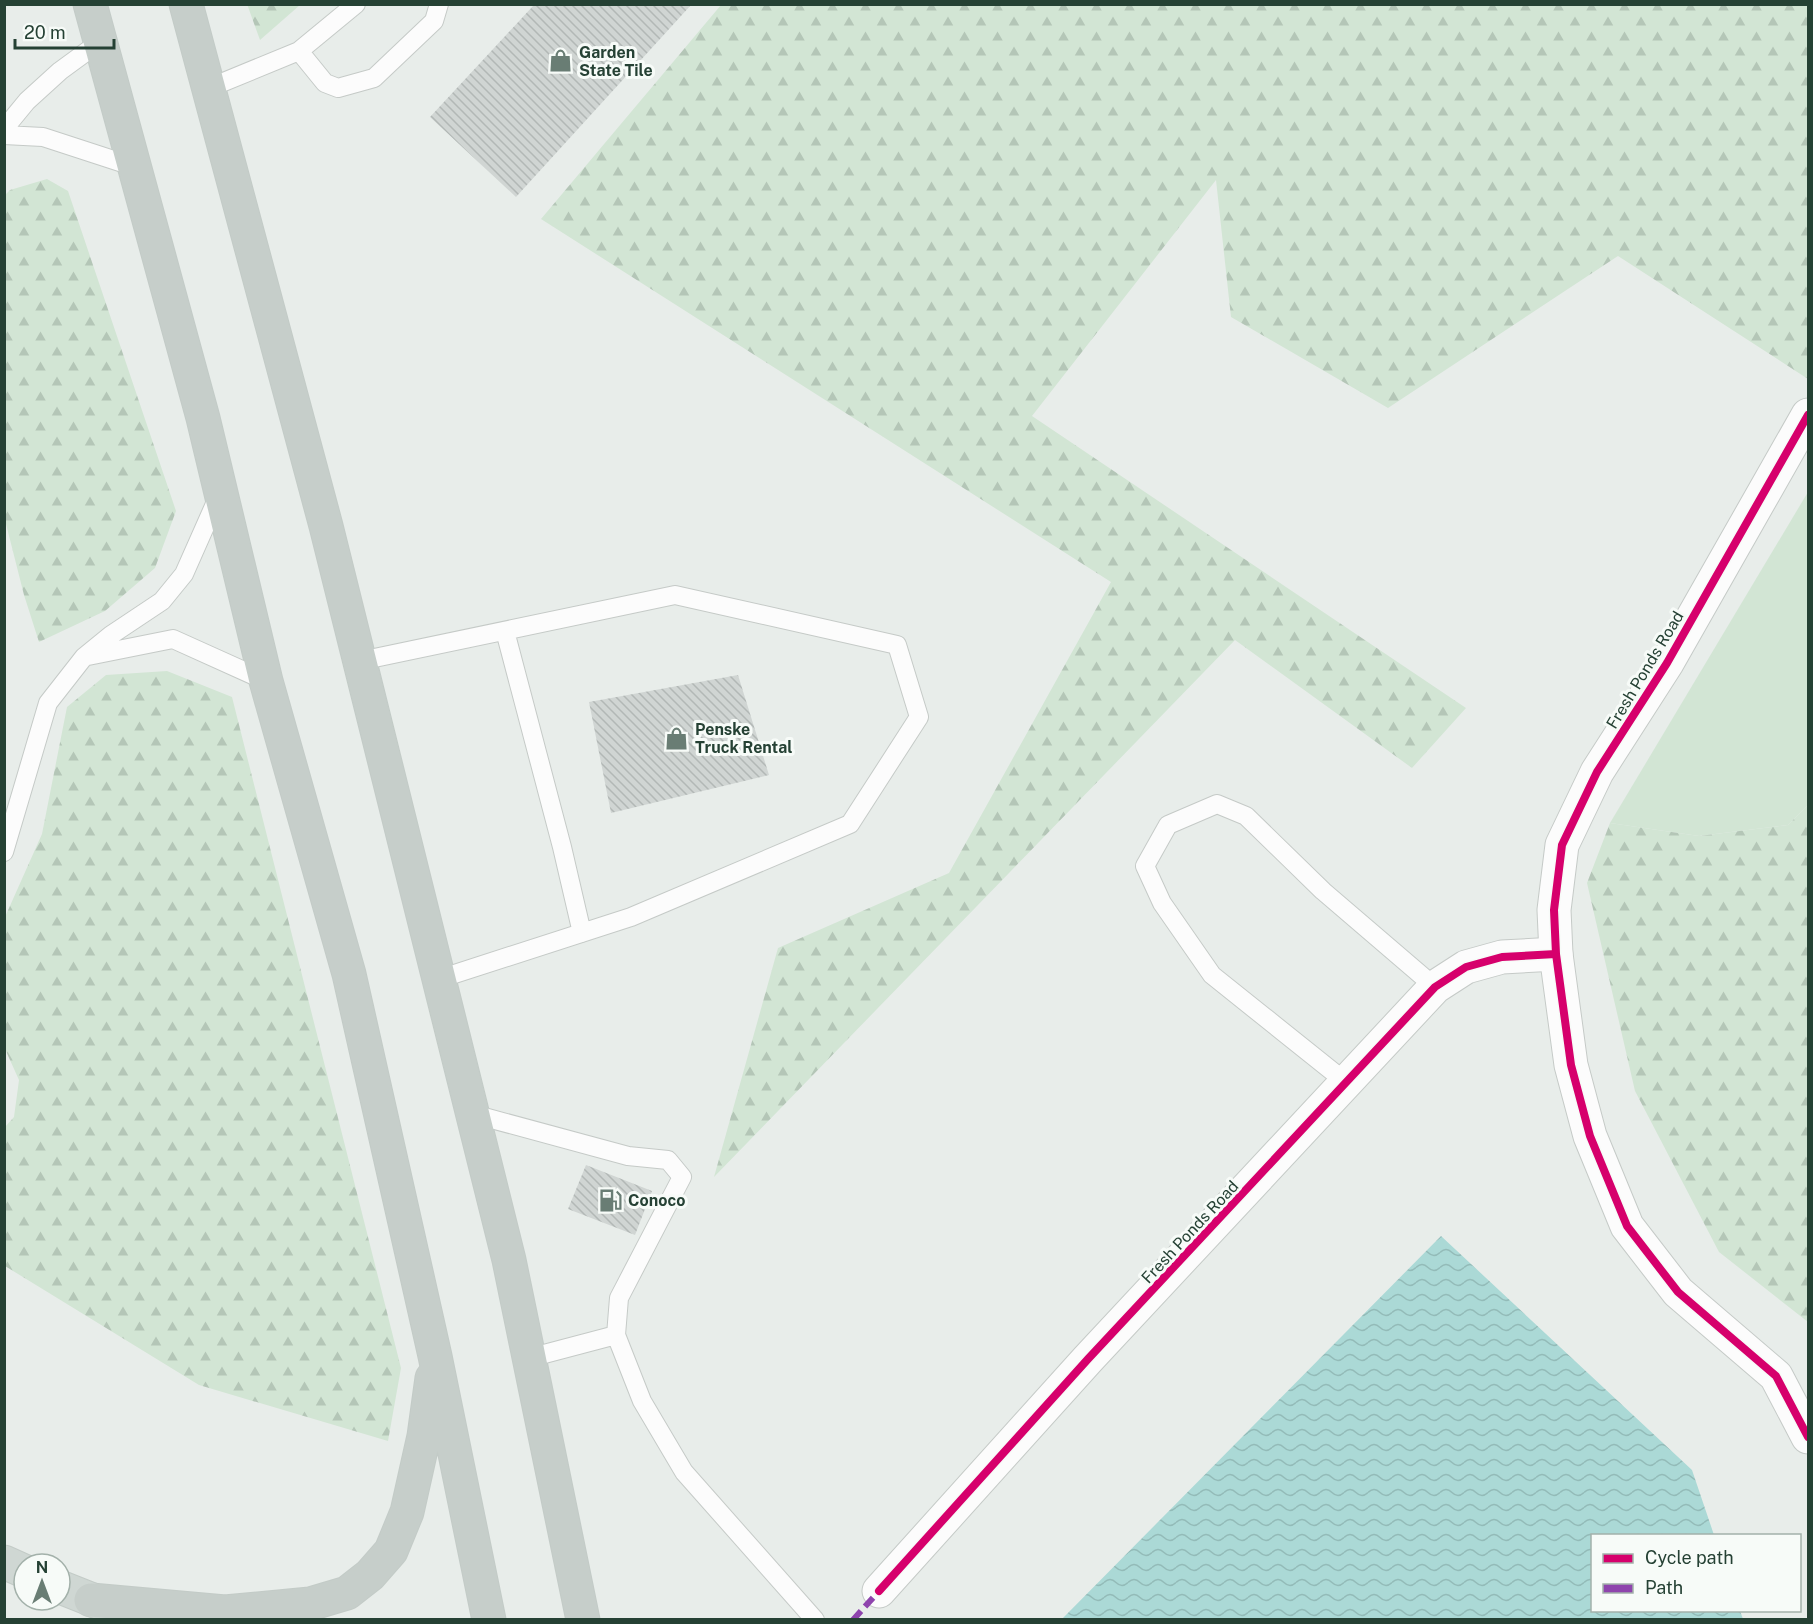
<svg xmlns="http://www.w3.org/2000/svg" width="1813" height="1624" font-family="'Public Sans',sans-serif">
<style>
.grass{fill:#d2e5d4}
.forest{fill:url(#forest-firs)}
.water{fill:url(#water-waves)}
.building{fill:url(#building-back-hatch)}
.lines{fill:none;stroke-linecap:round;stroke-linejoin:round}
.service-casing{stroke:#c5cac7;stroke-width:20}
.minor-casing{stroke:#c5cac7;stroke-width:35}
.tertiary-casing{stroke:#c5cac7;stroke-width:35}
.primary-casing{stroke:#c3cbc7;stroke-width:35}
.trunk-casing{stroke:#c3cbc7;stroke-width:35}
.service{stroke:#fcfcfc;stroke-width:18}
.minor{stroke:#fcfcfc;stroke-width:33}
.tertiary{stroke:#fcfcfc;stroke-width:33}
.primary{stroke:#cfd7d3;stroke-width:33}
.trunk{stroke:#c6ceca;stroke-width:33}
.quiet{stroke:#8e44ad;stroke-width:6;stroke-dasharray:12 6;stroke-linecap:butt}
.cycleway-casing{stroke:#f7fbf8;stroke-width:11}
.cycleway{stroke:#d6006c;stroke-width:8}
.labels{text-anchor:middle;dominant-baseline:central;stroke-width:6;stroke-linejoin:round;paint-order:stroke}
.poi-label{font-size:16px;font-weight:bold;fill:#254134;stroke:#f7fbf8;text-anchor:start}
.street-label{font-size:16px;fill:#254134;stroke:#f7fbf8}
</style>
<defs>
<pattern id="forest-firs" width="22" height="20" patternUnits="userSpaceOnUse" patternTransform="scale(1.5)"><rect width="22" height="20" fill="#d2e5d4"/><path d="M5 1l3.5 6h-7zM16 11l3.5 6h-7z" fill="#b4c6b7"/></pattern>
<pattern id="water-waves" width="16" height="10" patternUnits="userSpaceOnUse" patternTransform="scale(1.5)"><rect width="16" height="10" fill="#abd9d6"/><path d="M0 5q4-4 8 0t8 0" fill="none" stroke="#93bbb8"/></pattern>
<pattern id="building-back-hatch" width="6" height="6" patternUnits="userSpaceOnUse" patternTransform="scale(1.5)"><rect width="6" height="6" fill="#d0d5d3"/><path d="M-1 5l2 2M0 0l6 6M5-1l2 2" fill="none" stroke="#b2b8b6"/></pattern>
</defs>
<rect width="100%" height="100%" fill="#e8edea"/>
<!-- grass -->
<path class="grass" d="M1808,492V805L1788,825L1699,836L1610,823Z"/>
<!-- forest -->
<path class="forest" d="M247,4H300V5L260,40Z
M721,5H1808V379L1618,256L1388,408L1231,317L1216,180L1032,416L1466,708L1412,768L1235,640L714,1177L778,948L949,873L1111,582L541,219Z
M47,179L68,191L176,511L155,568L105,611L39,642L24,595L5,520L4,196L10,190Z
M167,671L232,697L401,1368L388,1441L199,1385L5,1266V1127L14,1117L19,1080L5,1049V917L42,834L67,707L106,675Z
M1808,805V1322L1719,1252L1635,1091L1587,883L1610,823L1699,836L1788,825Z"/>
<!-- water -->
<path class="water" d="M1441,1236L1692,1470L1714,1535L1592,1536V1610L1740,1611L1743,1619H1062Z"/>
<!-- building -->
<path class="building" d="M533,5H691L516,197L430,117L533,6Z
M738,675L769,775L611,813L589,702Z
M586,1165L652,1191L635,1235L568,1209Z"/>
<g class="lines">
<defs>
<path id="service" d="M299,51L325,83L338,88L374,78L434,21L439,4
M209,88L299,51L356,4
M4,129L27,101L60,71L101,41
M4,135L43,137L135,167
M505,631L562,847L582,933
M88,656L173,639L266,681
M360,661L675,595L897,645L919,717L850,824L631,917L439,979
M4,852L48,703L84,657L111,635L162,601L184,574L219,495
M1347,1083L1212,975L1162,903L1145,866L1168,825L1217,804L1246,816L1323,891L1435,987
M473,1114L628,1156L668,1160L682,1177L619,1298L616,1335L642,1401L684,1472L815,1620
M529,1358L616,1335"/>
<path id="minor" d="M879,1591L1088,1359L1435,987L1466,967L1502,957L1556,954"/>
<path id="tertiary" d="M1808,415L1667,663L1597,772L1562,845L1554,910L1556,954L1571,1065L1590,1136L1627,1226L1678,1292L1776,1376L1808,1437"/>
<path id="primary" d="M4,1562L24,1571
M60,1587L118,1610"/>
<path id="trunk" d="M90,4L203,418L266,681L349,974L435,1356L489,1620
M186,4L326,526L509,1260L583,1620
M91,1600L225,1612L310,1604L347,1593L370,1575L391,1551L407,1512L424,1436L432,1378"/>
</defs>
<!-- service casing -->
<use href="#service" class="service-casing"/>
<!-- minor casing -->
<use href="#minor" class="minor-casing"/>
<!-- tertiary casing -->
<use href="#tertiary" class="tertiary-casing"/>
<!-- primary casing -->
<use href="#primary" class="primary-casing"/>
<!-- trunk casing -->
<use href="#trunk" class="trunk-casing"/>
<!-- service -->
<use href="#service" class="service"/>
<!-- minor -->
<use href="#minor" class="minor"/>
<!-- tertiary -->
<use href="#tertiary" class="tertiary"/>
<!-- primary -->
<use href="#primary" class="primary"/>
<!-- trunk -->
<use href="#trunk" class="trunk"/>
<!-- quiet -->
<path class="quiet" d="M853,1620L879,1591"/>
<defs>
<path id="cycleway" d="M1808,415L1667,663L1597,772L1562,845L1554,910L1556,954L1571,1065L1590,1136L1627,1226L1678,1292L1776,1376L1808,1437
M879,1591L1088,1359L1435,987L1466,967L1502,957L1556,954"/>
</defs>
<!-- cycleway casing -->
<use href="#cycleway" class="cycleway-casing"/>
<!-- cycleway -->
<use href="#cycleway" class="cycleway"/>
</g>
<!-- icons -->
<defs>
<symbol id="shop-bare" viewBox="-9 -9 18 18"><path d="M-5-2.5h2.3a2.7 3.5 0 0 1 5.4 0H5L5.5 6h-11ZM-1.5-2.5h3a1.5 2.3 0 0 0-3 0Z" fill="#697d74" stroke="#f7fbf8" stroke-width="2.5" paint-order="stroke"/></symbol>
<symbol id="fuel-bare" viewBox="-9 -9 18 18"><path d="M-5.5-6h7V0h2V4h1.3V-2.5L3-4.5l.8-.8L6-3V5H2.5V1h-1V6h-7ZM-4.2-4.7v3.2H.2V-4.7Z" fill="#697d74" stroke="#f7fbf8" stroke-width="2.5" paint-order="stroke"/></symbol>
</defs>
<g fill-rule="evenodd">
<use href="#shop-bare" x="544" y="44" width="33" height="33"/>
<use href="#shop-bare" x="660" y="722" width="33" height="33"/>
<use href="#fuel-bare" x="594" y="1184" width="33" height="33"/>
</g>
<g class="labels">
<!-- poi labels -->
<g class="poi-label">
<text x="579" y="52">Garden<tspan x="579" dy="18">State Tile</tspan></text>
<text x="695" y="729">Penske<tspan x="695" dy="18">Truck Rental</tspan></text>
<text x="628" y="1200">Conoco</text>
</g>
<!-- street labels -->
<g class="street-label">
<text transform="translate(1645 670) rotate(-59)">Fresh Ponds Road</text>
<text transform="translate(1190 1232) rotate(-47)">Fresh Ponds Road</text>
</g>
</g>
<!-- border -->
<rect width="1813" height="1624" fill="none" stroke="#254134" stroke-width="12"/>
<!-- legend -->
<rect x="1591" y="1534" width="210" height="78" fill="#f7fbf8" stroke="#a3b1aa" stroke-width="1.5"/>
<rect x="1603" y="1554" width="30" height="9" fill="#d6006c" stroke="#a3b1aa" stroke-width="1.5"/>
<text x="1645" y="1564" font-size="18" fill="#254134">Cycle path</text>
<rect x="1603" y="1584" width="30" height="9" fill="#8e44ad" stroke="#a3b1aa" stroke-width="1.5"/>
<text x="1645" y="1594" font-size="18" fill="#254134">Path</text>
<!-- north arrow -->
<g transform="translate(42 1582)"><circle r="28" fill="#f7fbf8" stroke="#a3b1aa" stroke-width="1.5"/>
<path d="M0-4.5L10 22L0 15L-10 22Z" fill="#697d74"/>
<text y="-9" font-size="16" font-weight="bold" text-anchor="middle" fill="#254134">N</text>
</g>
<!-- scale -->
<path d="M15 39v9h99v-9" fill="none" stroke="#254134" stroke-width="3"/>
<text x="24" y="39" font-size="18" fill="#254134" stroke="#f7fbf8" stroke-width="4.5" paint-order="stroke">20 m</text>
</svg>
